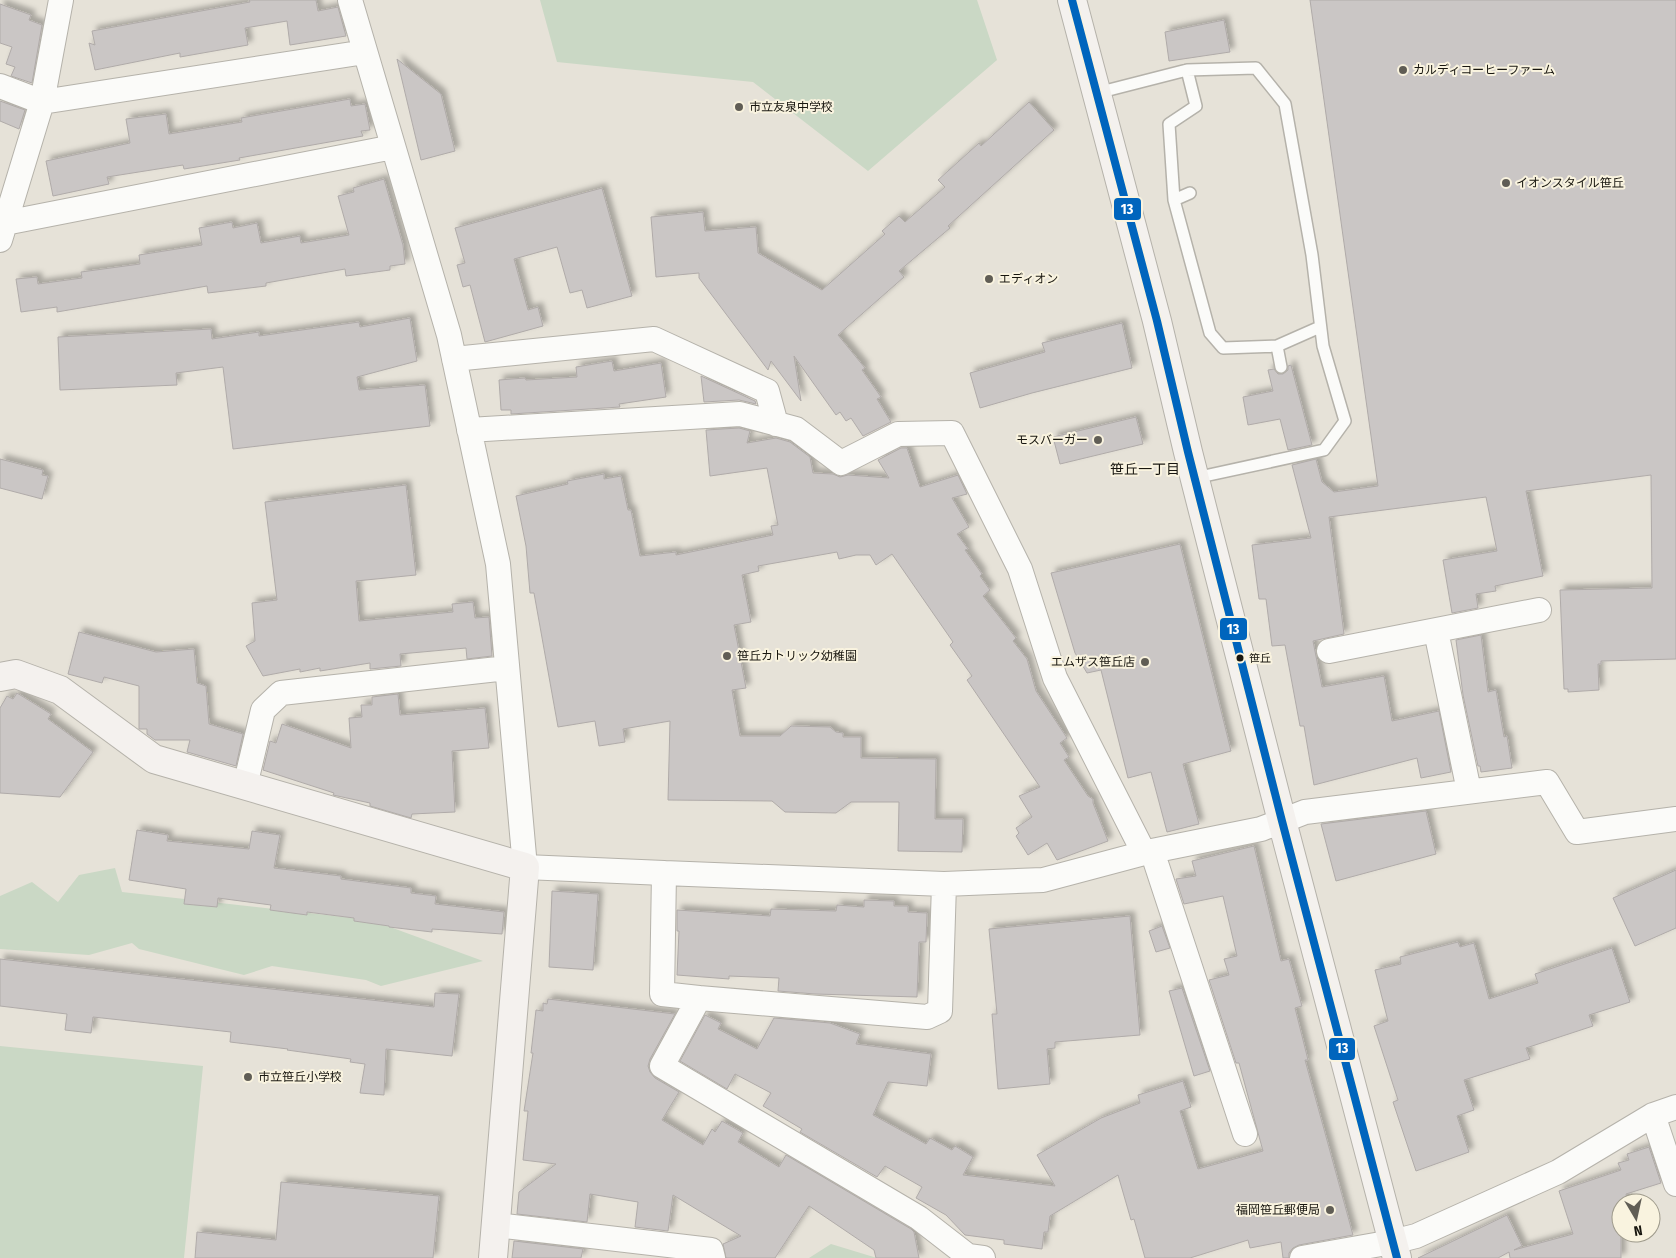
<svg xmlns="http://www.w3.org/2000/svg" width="1676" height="1258" font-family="'Fira Sans Condensed','Noto Sans JP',sans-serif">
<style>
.green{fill:#cad8c5}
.building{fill:#cac6c5;stroke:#b0aba9;filter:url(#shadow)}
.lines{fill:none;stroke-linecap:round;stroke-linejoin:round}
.lane-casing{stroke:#b5b2aa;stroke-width:14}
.street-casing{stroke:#b5b2aa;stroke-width:26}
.secondary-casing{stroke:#b5b2aa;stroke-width:30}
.lane{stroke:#fbfbf9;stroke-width:11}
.street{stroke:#fbfbf9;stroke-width:24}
.secondary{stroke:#f4f1ee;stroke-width:28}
.bus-1-casing{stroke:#f9f3df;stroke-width:11}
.bus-1{stroke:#0065bd;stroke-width:8}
.poi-dot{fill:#605d55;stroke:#f9f3df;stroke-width:2}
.bus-dot{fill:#18160f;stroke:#f9f3df;stroke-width:2}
.labels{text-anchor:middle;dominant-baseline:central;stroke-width:4;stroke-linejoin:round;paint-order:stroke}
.bus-label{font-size:11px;fill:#18160f;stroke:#f9f3df;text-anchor:start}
.poi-label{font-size:12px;fill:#18160f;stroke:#f9f3df;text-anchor:start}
.neighbourhood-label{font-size:14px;fill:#18160f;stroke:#f9f3df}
.line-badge{stroke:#f9f3df;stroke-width:2}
.badge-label{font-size:14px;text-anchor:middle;font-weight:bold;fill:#fff}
</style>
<defs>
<filter id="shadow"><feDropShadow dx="4.5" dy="-4.5" stdDeviation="2.5" flood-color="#0004"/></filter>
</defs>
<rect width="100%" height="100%" fill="#e6e2d8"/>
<!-- green -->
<path class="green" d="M540,0H977L997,60L868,171L753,82L557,62Z
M115,868L122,892L371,920L483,961L381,986L366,980L272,966L244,975L139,949L132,943L89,955L0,949V896L32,882L58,902L79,875Z
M0,1046L203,1066L184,1258H0Z
M831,1244L877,1258H809Z"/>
<!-- building -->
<path class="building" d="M249,0H316L318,11L338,7L346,36L290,45L287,21L245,28L248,45L180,57V53L95,70L89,43L95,45L92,31L250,2Z
M1310,0H1676V659L1601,661V664H1598L1599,690L1568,692V689H1564L1560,590L1652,588L1651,475L1526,491L1543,576L1495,586L1496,591L1476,594L1478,608L1452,613L1443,560L1497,551L1486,497L1329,517L1344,634L1313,641L1322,687L1384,676L1392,721L1439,711L1451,772L1421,778L1417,758L1314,785L1304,726H1300L1285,645L1272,646L1266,599H1259L1252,545L1311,538L1292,465L1316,459L1322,482L1334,492L1378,486Z
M0,4L31,15L29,20L42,25L32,83L11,76L15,67L6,64L12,47L0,43Z
M1224,20L1230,52L1169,61L1165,32Z
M397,59L441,94L455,151L421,160Z
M350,99L351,106L365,104L370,130L361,131L363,136L239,158L240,160L184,169L183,165L107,177L109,184L53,196L46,161L130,143L126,119L166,114L169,134L242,122L241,118Z
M0,101L25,110L19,129L0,121Z
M1029,102L1054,130L948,226L950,228L899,271L904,277L838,335L865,368L862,370L881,397L877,399L891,422L863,436L851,418L846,421L840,412L836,415L794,356L801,401L771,361L768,370L699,278V273L656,277L651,217L703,212L705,231L756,227L758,253L822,290L885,234L882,231L899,216L905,222L945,187L938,180L979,143L981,146Z
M384,179L403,245L405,264L390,266V270L346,276L345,269L266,283V286L208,293L207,286L57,312V307L21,312L16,279L37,277L38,284L82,278L81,272L140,264L139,255L202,245L199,228L232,222L233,228L257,223L261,243L300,236L301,243L349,235L338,196L354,192L353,188Z
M602,188L632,296L587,308L582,290L570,293L557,247L514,259L528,310L538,307L543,326L485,342L470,285L463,287L457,265L465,263L455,228Z
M410,318L417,361L357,377L359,390L425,385L430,426L233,449L223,367L176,373L177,385L60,390L58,337L211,329L212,339L259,332V336L359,322L360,327Z
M1122,323L1132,368L1032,393L980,408L970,373L1045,352L1042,343Z
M612,361L614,371L661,363L666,397L619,404L620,407L511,414V410H501L499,380L525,378L526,380L577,377L576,367Z
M1291,365L1312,445L1288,450L1280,419L1248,425L1243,397L1273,391L1268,370L1274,369L1278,374H1283L1288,370V366Z
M701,376L755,401L756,404L739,400L704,402Z
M1136,417L1143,444L1060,464L1053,437Z
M739,428L750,431L747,443L776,438L790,442L810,457L813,473L833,474L840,477L848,475L889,478L878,460L901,448H907L920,487L958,475L967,494L952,498L969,527L957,534L968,549L965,550L982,574L980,576L990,590L983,596L1016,638L1013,641L1027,659L1036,691L1067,738L1060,743L1069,757L1064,760L1088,796L1093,799V803L1108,841L1057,860L1047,843L1028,855L1016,836L1019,833L1016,828L1032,817L1019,796L1040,787L967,680L972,676L950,645L953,642L892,554L876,565L870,555H856L839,559L837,552L758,566L759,571L742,575L751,622L734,625L746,688L732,690L740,736H780L791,726L830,727L836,732L843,733V737H861V758L936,759L935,819H963L962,852L898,851L899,802H851L836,813L785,812L772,801L668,800L670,721L623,729L625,742L599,746L595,721L558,727L534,593H530L526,546L516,496L568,484L567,481L604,474V479L621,476L628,510H631L640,556L676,552V555L773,535L771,526L778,525L767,468L710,476L706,430Z
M0,459L43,470L42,475L48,476L42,499L0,488Z
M406,485L416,575L356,581L359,621L453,612L452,604L473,602L475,618L489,617L492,656L467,659L466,648L400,654L401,666L370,669V663L320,671V668L300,672V669L263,676L246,646L255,641L252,603L277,600L265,502Z
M1180,544L1231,751L1183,764L1199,824L1167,832L1151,772L1128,778L1101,670L1087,673L1075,653L1051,573Z
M79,632L156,652L194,649L197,683L206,686L209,724L243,734L236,766L187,752L190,740H155L147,734V729H139V686L104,677L102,683L68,674Z
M1481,635L1488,692L1496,690L1504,737L1507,736L1512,768L1481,772L1480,766H1478L1463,695L1456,640Z
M17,693L51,714L48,719L93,752L60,797L0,793V708L7,696L13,699Z
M398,694L400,715L485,708L489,748L452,751L455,812L412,814L411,818L370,806V803L333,795L334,793L263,770L270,741L276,743L282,724L351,748L349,718L362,717L361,705H372V697Z
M1426,811L1436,854L1336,881L1321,824Z
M137,830L168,835L167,841L249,849L252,831L280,835L274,868L341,876V879L411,888V893L436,896L435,904L504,912L502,934L432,929V932L389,927V926L354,921V918L307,912V915L270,910L271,905L218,898L217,907L184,904L186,889L129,880Z
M1254,846L1281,961L1289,959L1302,1006L1295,1008L1308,1060H1305L1353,1235L1299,1245L1293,1248L1289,1253V1258H1283L1281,1242L1250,1248L1248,1240L1190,1258H1145L1134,1219L1131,1220L1118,1175L1050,1216L1048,1232H1044L1042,1249L1004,1244V1240L965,1235L946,1215L916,1198L922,1187L885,1166L877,1177L800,1132L802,1129L763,1106L771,1093L735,1074L727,1089L680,1061L705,1015L721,1023L718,1029L757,1049L774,1018L830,1023L860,1034L856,1044L931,1054L927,1086L888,1082L873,1115L926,1144L930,1138L952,1150L955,1146L973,1157L963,1175L1055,1186L1037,1155L1101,1118L1140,1103L1138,1095L1183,1081L1191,1107L1180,1111L1198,1169L1263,1151L1239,1063H1236L1209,980L1229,975L1224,959L1237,956L1223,896L1184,904L1176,879L1196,876L1192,861Z
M1676,870V928L1635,946L1613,898Z
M552,891L598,894L593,970L549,967Z
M864,900L894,901V906H908V912L927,913L926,942H919L917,997L815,994L778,991L779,978L729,976V979L677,975L679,931H677V910L770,916L771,909L836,911L837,905L864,907Z
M1130,916L1140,1035L1055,1042V1048L1047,1049L1050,1084L998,1089L992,1014H997L989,929Z
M1162,926L1170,948L1156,952L1149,931Z
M1458,942L1460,947L1474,943L1489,999L1538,983L1535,974L1612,948L1630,1002L1589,1015L1593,1026L1526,1048L1530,1059L1464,1080L1474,1110L1457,1116L1469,1152L1416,1171L1393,1102L1398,1100L1374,1026L1388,1021L1375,970L1401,964L1400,957Z
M0,959L434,1007L435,993L459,994L452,1056L386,1049L384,1095L360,1093L365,1064L350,1062L351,1059L287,1050L288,1049L230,1042L231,1032L93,1017L91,1033L65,1030L67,1014L0,1006Z
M1182,988L1210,1071L1194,1076L1169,991Z
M548,999L675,1014L650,1059L648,1066L650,1072L655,1078L679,1092L662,1120L703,1145L712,1129L715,1132L722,1121L743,1133L738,1142L779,1167L786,1155L911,1229L914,1232L919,1258H876L874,1250L809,1206L775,1258H726L723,1244L741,1236L673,1195L668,1231L635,1227L638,1202L590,1194L587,1222L517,1214L519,1192L556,1164L523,1160L528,1111H524L533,1053H531L536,1010L543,1011V1003L547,1004Z
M1649,1147L1661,1183L1626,1194L1628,1203H1621V1258H1510L1509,1252L1498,1258H1418L1507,1215L1522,1246L1514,1250L1573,1234L1559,1191L1621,1170L1618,1163L1629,1160L1627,1154Z
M281,1182L439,1196L433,1258H195L197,1232L276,1240Z
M514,1241L583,1249L581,1258H512Z"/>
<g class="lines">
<defs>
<path id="lane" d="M1187,70L1256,68L1285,104L1312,255L1323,346L1345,421L1324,450L1195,478
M1097,93L1187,70L1196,106L1169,124L1174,200L1190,193
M1174,200L1210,333L1223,348L1277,346
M1281,367L1277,346L1320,327"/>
<path id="street" d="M350,0L449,335L498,564L525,867L664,873L662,994L699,998L662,1066L919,1218L968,1256L983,1258
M0,86L42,102L365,52
M5,223L393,147
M0,240L42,102L61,0
M454,359L654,339L767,391L776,424
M469,430L740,414L796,429L841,463L898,434L952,433L1020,569L1055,678L1144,853
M1436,631L1469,791
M1329,651L1539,610
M245,786L263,710L281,693L507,668
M1152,851L1245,1134
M664,873L944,884L1043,880L1152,851L1261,829L1305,812L1547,782L1577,832L1676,819
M699,998L927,1017L940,1011L944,884
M1653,1115L1676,1184
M496,1225L711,1250L713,1258
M1302,1258L1392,1242L1416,1236L1558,1172L1653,1115L1676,1107"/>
<path id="secondary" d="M1072,0L1157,321L1188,452L1282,821L1397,1258
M0,677L16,674L60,690L154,759L525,867L493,1258"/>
</defs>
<!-- lane casing -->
<use href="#lane" class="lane-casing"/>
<!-- street casing -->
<use href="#street" class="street-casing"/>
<!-- secondary casing -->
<use href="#secondary" class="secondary-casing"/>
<!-- lane -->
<use href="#lane" class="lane"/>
<!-- street -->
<use href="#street" class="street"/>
<!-- secondary -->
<use href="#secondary" class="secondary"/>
<defs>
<path id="bus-1" d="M1072,0L1157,321L1188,452L1282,821L1397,1258"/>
</defs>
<!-- bus-1 casing -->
<use href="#bus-1" class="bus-1-casing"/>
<!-- bus-1 -->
<use href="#bus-1" class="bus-1"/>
</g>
<!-- markers -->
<g class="poi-dot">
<circle cx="1403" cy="70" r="5"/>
<circle cx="739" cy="107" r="5"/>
<circle cx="1506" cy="183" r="5"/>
<circle cx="989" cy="279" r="5"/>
<circle cx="1098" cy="440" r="5"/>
<circle cx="727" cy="656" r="5"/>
<circle cx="1145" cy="662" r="5"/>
<circle cx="248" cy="1077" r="5"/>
<circle cx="1330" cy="1210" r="5"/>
</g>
<circle class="bus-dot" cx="1240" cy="658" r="4.5"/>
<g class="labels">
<!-- bus labels -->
<g class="bus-label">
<text x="1249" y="658">笹丘</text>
</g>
<!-- poi labels -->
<g class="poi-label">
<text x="1413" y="70">カルディコーヒーファーム</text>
<text x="749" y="107">市立友泉中学校</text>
<text x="1516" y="183">イオンスタイル笹丘</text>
<text x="999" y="279">エディオン</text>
<text x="1088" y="440" text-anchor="end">モスバーガー</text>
<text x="737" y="656">笹丘カトリック幼稚園</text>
<text x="1135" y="662" text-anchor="end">エムザス笹丘店</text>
<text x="258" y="1077">市立笹丘小学校</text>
<text x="1320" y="1210" text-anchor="end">福岡笹丘郵便局</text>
</g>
<!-- neighbourhood labels -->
<g class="neighbourhood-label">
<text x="1145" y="469">笹丘一丁目</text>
</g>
</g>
<g class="line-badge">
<rect x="1113" y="197" width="29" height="24" rx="5" fill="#0065bd"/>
<rect x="1219" y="617" width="29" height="24" rx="5" fill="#0065bd"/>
<rect x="1328" y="1037" width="28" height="24" rx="5" fill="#0065bd"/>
</g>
<g class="badge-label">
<text x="1127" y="214">13</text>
<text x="1233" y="634">13</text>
<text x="1342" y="1053">13</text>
</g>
<!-- north arrow -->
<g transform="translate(1636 1218) rotate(171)"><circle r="24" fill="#f9f3df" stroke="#9f9b8c"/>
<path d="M0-4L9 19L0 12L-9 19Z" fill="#605d55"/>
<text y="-8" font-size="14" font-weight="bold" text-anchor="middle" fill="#18160f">N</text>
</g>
</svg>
